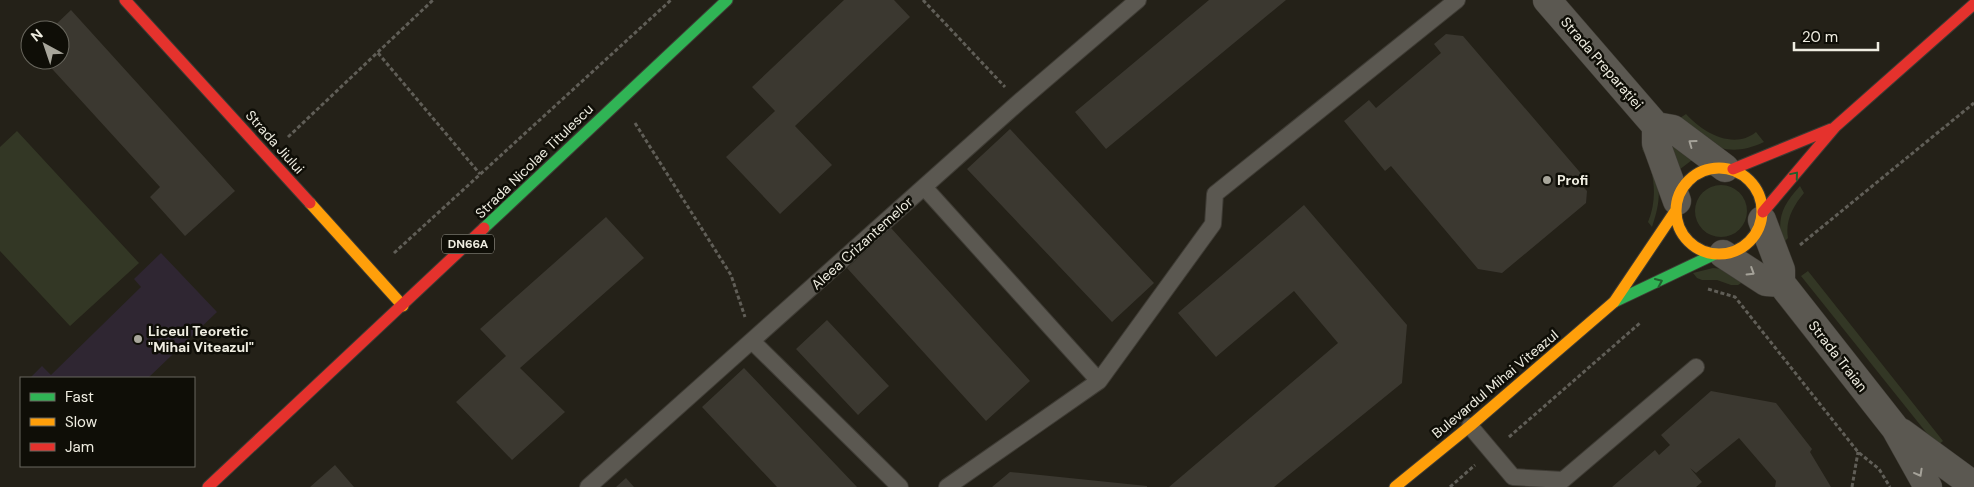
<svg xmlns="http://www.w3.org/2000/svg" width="1974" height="487" font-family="'DM Sans',sans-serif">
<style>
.education{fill:#2f2632}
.green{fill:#333725}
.building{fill:#3b3830}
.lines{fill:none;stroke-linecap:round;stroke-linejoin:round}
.lane-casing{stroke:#3e3b34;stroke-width:18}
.street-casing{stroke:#3e3b34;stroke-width:29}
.fast-casing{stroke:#3e3b34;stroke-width:13}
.slow-casing{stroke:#3e3b34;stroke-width:13}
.jam-casing{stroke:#3e3b34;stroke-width:13}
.path{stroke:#605e57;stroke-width:3;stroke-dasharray:4 2.5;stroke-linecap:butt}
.lane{stroke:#5b5851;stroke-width:16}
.street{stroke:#5b5851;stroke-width:28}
.fast{stroke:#30b455;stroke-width:11}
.slow{stroke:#ff9f0a;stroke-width:11}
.jam{stroke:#e5322d;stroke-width:11}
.oneway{stroke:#a5a299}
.oneway2{stroke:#20612e}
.poi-dot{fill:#a8a69b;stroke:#0f0e07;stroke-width:2}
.labels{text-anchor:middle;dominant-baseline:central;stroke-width:5;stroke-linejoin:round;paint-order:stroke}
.shield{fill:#0f0e07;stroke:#acaaa0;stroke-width:1}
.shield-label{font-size:12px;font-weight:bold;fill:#efede1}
.street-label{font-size:14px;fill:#efede1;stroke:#0f0e07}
.poi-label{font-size:14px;font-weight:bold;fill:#efede1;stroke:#0f0e07;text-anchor:start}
</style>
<rect width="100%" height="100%" fill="#242118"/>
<!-- education -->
<path class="education" d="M161,253L217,312L148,378H30L42,366L51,375L141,287L134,279Z"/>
<!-- green -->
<path class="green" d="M1686,114C1701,131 1733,151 1756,132L1764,142C1725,160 1708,144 1677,120Z
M17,131L139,263L70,326L0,251V147Z
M1662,134L1696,157L1675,173Z
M1645,147C1659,180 1664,192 1652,227L1648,222C1658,198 1655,171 1642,149Z
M1695 211a26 26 0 1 1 52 0a26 26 0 1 1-52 0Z
M1800,186L1804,193C1793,206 1785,221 1788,238L1782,244C1777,217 1782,206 1800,186Z
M1713,268L1723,269L1743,282L1738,285H1731L1717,280H1702L1697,278L1693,273Z
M1808,271L1943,441L1937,446L1801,276Z"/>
<!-- building -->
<path class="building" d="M844,0H894L910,17L795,126L832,165L780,214L726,157L775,111L752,87Z
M1209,0H1286L1106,149L1075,112Z
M71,10L235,191L185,236L150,197L160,187L44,60H60V30H50Z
M1446,34L1463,36L1584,177L1578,181L1587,191L1586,203L1502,273L1478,269L1391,166L1385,171L1344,121L1369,100L1376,108L1441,53L1434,44Z
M1010,129L1154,283L1112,322L967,169Z
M1304,205L1407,325L1402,383L1274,487H1169L1338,343L1294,291L1216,357L1178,313Z
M606,217L644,258L520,368L565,412L512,460L456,402L506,356L480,329Z
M891,228L1030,381L986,421L847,268Z
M827,320L889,386L858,415L796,349Z
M744,368L857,487H777L702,407Z
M1711,391L1776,403L1812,449L1810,452L1831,487H1775L1776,481L1739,438L1696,473L1690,468L1702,482L1696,487H1612L1655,450L1659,455L1670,445L1661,435Z
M335,465L354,487H310Z
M1010,472L1147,486V487H992Z
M626,478L634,487H616Z"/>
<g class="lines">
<defs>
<path id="lane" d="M924,187L1099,381L947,487
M752,341L900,487
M1099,381L1213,224L1215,194L1457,0
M1470,426L1513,477L1563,480L1696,367
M588,487L1019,102L1138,0"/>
<path id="street" d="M1547,0L1656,126L1673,129L1725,168
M1656,126V143L1677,201
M1762,220L1781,270V283L1895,428L1928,487
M1723,254L1766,282L1781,283
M1901,432L1972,484"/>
<path id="fast" d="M484,228L727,0
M1614,302L1715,254"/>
<path id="slow" d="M1676 211a43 43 0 1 1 86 0a43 43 0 1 1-86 0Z
M310,203L403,306
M1395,487L1470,426L1614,302L1676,210"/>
<path id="jam" d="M125,0L310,203
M1733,169L1831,129
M1763,212L1835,127L1974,4
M208,487L484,228"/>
</defs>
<!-- lane casing -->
<use href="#lane" class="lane-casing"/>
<!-- street casing -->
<use href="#street" class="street-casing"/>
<!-- fast casing -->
<use href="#fast" class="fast-casing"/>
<!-- slow casing -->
<use href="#slow" class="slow-casing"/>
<!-- jam casing -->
<use href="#jam" class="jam-casing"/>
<!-- path -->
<path class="path" d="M923,0L1005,87
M378,53L480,174
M635,123L731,275L745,317
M288,137L433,0
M1800,245L1974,103
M394,253L671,0
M1708,289L1735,297L1858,452L1879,469L1890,487
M1509,437L1640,323
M1450,487L1475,465
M1852,487L1858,452"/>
<!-- lane -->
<use href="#lane" class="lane"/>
<!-- street -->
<use href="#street" class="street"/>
<!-- fast -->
<use href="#fast" class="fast"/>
<!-- slow -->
<use href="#slow" class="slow"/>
<!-- jam -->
<use href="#jam" class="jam"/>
</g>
<!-- one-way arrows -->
<defs><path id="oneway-chevron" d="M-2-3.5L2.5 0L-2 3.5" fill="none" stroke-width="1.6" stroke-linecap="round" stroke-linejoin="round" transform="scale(1.25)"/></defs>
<g class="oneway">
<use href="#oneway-chevron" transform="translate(1692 143) rotate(-144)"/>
<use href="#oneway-chevron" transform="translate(1751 272) rotate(32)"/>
<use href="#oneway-chevron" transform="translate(1919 473) rotate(61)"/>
</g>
<g class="oneway2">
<use href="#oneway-chevron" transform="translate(1795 175) rotate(-50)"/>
<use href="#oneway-chevron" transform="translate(1659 282) rotate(-24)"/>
</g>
<!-- markers -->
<g class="poi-dot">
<circle cx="1547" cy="180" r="5"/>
<circle cx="138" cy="339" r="5"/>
</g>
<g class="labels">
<!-- shield labels -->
<rect class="shield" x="442" y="234.5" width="52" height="19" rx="4"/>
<g class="shield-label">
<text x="468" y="244">DN66A</text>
</g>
<!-- street labels -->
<g class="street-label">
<text transform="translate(1602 63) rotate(49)">Strada Preparației</text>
<text transform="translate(275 142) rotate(48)">Strada Jiului</text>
<text transform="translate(534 161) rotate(-44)">Strada Nicolae Titulescu</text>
<text transform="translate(862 243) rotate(-42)">Aleea Crizantemelor</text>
<text transform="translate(1838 356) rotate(52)">Strada Traian</text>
<text transform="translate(1495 384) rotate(-40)">Bulevardul Mihai Viteazul</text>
</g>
<!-- poi labels -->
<g class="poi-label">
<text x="1557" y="180">Profi</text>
<text x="148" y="331">Liceul Teoretic<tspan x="148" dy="16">"Mihai Viteazul"</tspan></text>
</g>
</g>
<!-- legend -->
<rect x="20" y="377" width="175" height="90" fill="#0f0e07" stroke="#69675e"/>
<rect x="30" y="393" width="25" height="8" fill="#30b455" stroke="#69675e"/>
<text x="65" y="402" font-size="15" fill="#efede1">Fast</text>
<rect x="30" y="418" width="25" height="8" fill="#ff9f0a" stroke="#69675e"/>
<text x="65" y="427" font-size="15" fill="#efede1">Slow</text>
<rect x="30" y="443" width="25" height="8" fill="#e5322d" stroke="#69675e"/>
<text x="65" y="452" font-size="15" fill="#efede1">Jam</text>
<!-- north arrow -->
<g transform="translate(45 45) rotate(320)"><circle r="24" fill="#0f0e07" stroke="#69675e"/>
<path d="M0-4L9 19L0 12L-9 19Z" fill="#a8a69b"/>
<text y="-8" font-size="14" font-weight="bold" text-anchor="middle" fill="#efede1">N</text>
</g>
<!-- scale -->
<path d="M1794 42v8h84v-8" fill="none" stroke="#efede1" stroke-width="2.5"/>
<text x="1802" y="42" font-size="15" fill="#efede1" stroke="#0f0e07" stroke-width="4" paint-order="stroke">20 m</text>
</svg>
